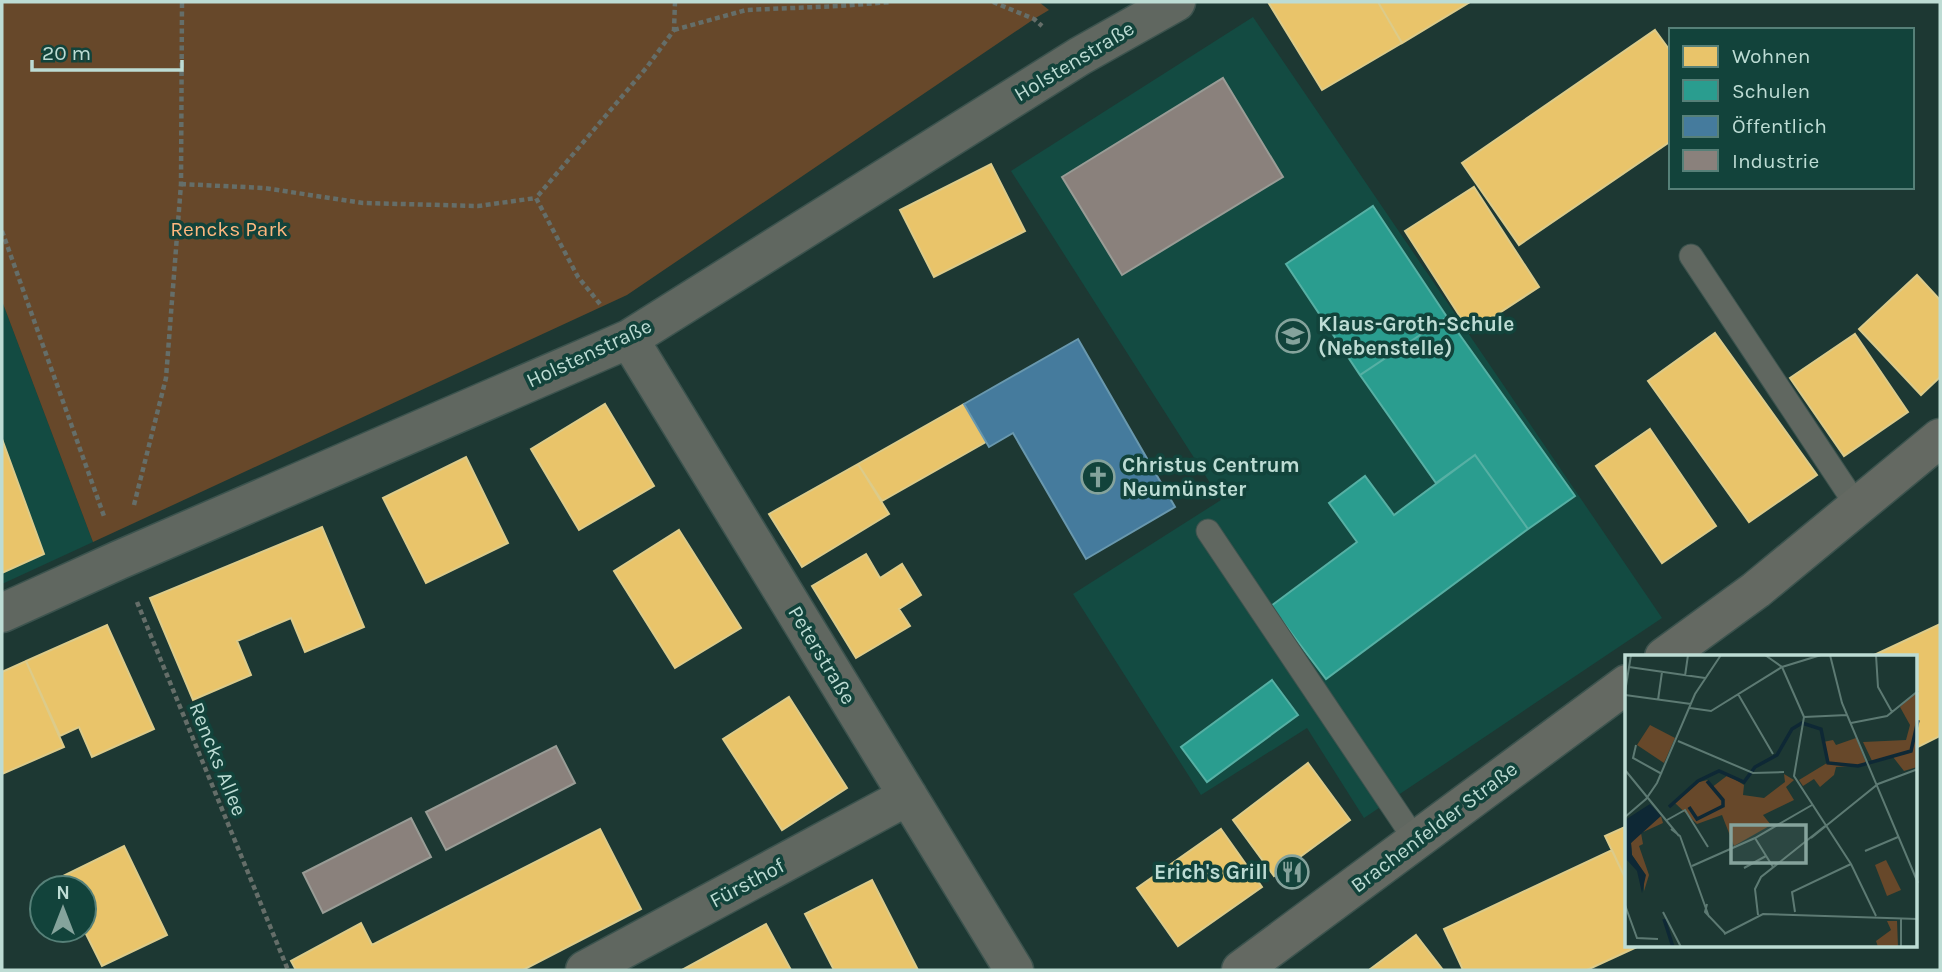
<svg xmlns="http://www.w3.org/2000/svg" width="1942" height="972" font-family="Karla,sans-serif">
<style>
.built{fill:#134b42}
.green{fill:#67482a}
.homes{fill:#e9c46a;stroke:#dccb8a;stroke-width:2}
.schools{fill:#2a9d8f;stroke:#56b0a4;stroke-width:2}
.public{fill:#457b9d;stroke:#6998ae;stroke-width:2}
.industry{fill:#8a817c;stroke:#999c96;stroke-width:2}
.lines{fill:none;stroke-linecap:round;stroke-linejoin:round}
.lane-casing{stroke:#3c534e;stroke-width:25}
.street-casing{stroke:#3c534e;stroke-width:41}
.secondary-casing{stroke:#3c534e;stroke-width:41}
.path{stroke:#656e69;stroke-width:4.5;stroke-dasharray:5 3.5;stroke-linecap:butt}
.lane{stroke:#606760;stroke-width:23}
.street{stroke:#606760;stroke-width:38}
.secondary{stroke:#646962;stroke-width:38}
.labels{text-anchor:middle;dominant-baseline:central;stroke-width:7;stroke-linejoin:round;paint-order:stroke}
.street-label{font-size:21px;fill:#bddcd4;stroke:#12433b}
.park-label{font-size:21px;fill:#fdb77f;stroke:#12433b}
.poi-label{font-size:21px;font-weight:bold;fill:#bddcd4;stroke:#12433b;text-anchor:start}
.inset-river{fill:none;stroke:#0e2835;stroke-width:3.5}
.inset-road{fill:none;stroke:#5d7a73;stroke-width:2}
.view{fill:#85a39c;fill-opacity:0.15;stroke:#85a39c;stroke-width:3.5}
.inset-edge{fill:none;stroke:#bddcd4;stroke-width:3.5}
</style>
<rect width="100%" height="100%" fill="#1d3833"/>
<!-- built -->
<path class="built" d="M1253,17L1662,618L1364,818L1307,728L1201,795L1073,594L1221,500L1011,171Z
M2,301L93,542L2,584Z"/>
<!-- green -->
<path class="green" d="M2,2H1039L1049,10L1034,19L627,295L93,542L2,301Z"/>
<!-- homes -->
<path class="homes" d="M1268,2H1378L1402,43L1322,90Z
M1378,2H1470L1402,43Z
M1655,30L1671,52V141L1519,245L1462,163Z
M991,164L1025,231L934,277L900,210Z
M1474,187L1539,287L1470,332L1405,231Z
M1917,275L1940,300V377L1921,395L1859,329Z
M1715,333L1817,475L1749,522L1648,381Z
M1855,334L1908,412L1844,456L1790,378Z
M605,404L654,486L579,530L531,449Z
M964,404L986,442L882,501L858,464Z
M1650,429L1716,526L1662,563L1596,466Z
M2,439L44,554L2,573Z
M466,457L508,543L426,583L383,498Z
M858,464L889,514L802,567L769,514Z
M322,527L364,627L305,652L291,618L237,641L251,675L193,700L150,598Z
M679,530L741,628L675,668L614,571Z
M866,554L880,578L902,564L921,595L899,609L910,626L856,658L812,586Z
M1940,624V736L1916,748V657H1870Z
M107,625L154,729L92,757L79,727L60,736L26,661Z
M26,661L64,747L2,774V672Z
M789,697L847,788L782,830L723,739Z
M1308,763L1350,820L1274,876L1233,820Z
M1627,826V882L1605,836Z
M600,829L641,909L523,970H296L291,961L361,923L372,945Z
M1221,829L1262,887L1178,946L1137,888Z
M124,846L167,935L102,966L84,930V888H63L59,878Z
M1612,850L1627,882V946H1639L1587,970H1463L1444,929Z
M872,880L918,970H834L805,914Z
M766,924L791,970H682Z
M1416,935L1443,970H1369Z"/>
<!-- schools -->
<path class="schools" d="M1373,206L1447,317L1360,375L1286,264Z
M1447,317L1575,496L1528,529L1475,455L1436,483L1360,375Z
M1475,455L1528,529L1326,679L1271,606L1357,542L1329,503L1365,476L1394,515Z
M1272,680L1298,715L1207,782L1181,747Z"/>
<!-- public -->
<path class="public" d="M1078,339L1175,507L1086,559L1013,433L989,447L964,404Z"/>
<!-- industry -->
<path class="industry" d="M1223,78L1283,177L1122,275L1062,177Z
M556,746L575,783L446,850L426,812Z
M411,818L431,857L323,913L303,873Z"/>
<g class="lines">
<defs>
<path id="lane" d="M1691,256L1857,506
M1208,531L1416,841"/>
<path id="street" d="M629,339L1014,970
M2,613L119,560L629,339L1080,56L1176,2
M585,970L908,796"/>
<path id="secondary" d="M1664,657L1756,590L1940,438
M1241,970L1627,684"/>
</defs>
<!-- lane casing -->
<use href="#lane" class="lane-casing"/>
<!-- street casing -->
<use href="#street" class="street-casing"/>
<!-- secondary casing -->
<use href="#secondary" class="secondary-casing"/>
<!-- path -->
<path class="path" d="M993,2L1034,19L1042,26
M674,30L746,10L839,6L891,2
M181,184L264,188L363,203L478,206L536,198
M2,231L105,519
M600,304L578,277L536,198L647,67L674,30L675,2
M134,505L166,378L181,184L182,2
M137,602L288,970"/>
<!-- lane -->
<use href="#lane" class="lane"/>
<!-- street -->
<use href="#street" class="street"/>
<!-- secondary -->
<use href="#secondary" class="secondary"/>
</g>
<!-- icons -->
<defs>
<symbol id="school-ring" viewBox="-11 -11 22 22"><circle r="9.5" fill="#12433b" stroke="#85a39c" stroke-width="1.5"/><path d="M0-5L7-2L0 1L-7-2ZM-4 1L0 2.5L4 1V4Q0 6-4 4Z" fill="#85a39c"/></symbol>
<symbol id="church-ring" viewBox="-11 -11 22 22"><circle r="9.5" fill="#12433b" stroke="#85a39c" stroke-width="1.5"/><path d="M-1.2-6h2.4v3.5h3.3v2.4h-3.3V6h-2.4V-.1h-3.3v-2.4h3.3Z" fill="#85a39c"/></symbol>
<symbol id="restaurant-ring" viewBox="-11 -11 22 22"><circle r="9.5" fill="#12433b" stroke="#85a39c" stroke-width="1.5"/><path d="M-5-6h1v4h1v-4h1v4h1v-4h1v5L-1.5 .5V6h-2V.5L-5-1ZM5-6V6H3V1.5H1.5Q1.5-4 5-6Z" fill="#85a39c"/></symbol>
</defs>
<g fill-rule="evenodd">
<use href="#school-ring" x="1274" y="317" width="38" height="38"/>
<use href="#church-ring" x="1079" y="458" width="38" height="38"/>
<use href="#restaurant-ring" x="1273" y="853" width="38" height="38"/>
</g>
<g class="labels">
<!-- street labels -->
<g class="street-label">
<text transform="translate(1074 61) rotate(-31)">Holstenstraße</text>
<text transform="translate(589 353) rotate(-25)">Holstenstraße</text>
<text transform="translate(822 655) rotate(59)">Peterstraße</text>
<text transform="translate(218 759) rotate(68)">Rencks Allee</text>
<text transform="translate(1434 827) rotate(-37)">Brachenfelder Straße</text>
<text transform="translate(747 883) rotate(-28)">Fürsthof</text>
</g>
<!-- park labels -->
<g class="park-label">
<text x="229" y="229">Rencks Park</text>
</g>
<!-- poi labels -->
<g class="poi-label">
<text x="1318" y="324">Klaus-Groth-Schule<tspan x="1318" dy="24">(Nebenstelle)</tspan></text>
<text x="1122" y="465">Christus Centrum<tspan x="1122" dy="24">Neumünster</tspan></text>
<text x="1268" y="872" text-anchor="end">Erich's Grill</text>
</g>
</g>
<!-- overview -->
<g transform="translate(1625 655)">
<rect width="292" height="292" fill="#1d3833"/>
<path d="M292,36V112L279,116L268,102L248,108L238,87L281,85L285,70L275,52ZM25,70L50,83L39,108L12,90ZM231,83L242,110L211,112L209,120L195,132L189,124L178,131L174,125L202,108L198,87L208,85L211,90ZM159,119L169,125L161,132L169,145L138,160L146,170L109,191L97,160L72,169L50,148L74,127L83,125L86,133L103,120L119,130L118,140L139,143L160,127ZM36,161L38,168L16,178L18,189L14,191L24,220L19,236V218L7,200L6,188L13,177ZM261,205L276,235L262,241L250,210ZM262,266H272L273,292H253L251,286L266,275Z" fill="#67482a"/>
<path d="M25,149L36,161L6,188L7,200L21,220L17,238L12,216L0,203V165Z" fill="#0e2835"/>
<path class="inset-river" d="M44,152L73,126L94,116L119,127L130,112L152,100L167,74L177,68L196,74L203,108L233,111L286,96L293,65M64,152L72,164L98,151V145L82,126M39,264L48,292"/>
<path class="inset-road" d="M140,0L157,12L179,62L169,121L226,209L251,261M205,0L217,48L293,228M251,0L253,32L267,57M4,12L80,23M60,21L63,0M0,37L6,0M113,39L148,99M0,40L66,49M33,45L37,17M65,53L86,56L157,12L196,0M179,62L222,60M226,68L262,61L293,36M53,86L128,118L159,117M11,90L8,103L37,119M0,115L54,181M0,162L21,144L32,128L70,39L96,0M42,165L60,155L83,192M46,174L55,181L84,262M130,183L148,212M186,183L253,129L293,114M240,196L273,182M67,211L130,183L187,150M119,213L141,201M82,249L80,257L101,279M0,250L12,283L33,284M38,257L56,292M170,257L167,237L226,209M133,260L130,234L136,222L200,171M99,279L138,259L293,264M276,292V263"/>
<path class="view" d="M106,170H181V208H106Z"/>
<rect width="292" height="292" class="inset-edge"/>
</g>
<!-- border -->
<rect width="1942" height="972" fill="none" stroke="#bddcd4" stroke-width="7"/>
<!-- legend -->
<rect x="1669" y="28" width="245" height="161" fill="#12433b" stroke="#568078" stroke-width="2"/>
<rect x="1683" y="46" width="35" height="21" fill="#e9c46a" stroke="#568078" stroke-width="2"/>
<text x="1732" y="63" font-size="21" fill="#bddcd4">Wohnen</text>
<rect x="1683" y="80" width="35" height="21" fill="#2a9d8f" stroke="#568078" stroke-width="2"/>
<text x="1732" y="98" font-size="21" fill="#bddcd4">Schulen</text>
<rect x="1683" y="116" width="35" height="21" fill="#457b9d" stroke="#568078" stroke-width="2"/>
<text x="1732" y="133" font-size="21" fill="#bddcd4">Öffentlich</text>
<rect x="1683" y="150" width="35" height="21" fill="#8a817c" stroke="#568078" stroke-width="2"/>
<text x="1732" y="168" font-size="21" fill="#bddcd4">Industrie</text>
<!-- north arrow -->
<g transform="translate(63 909)"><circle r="33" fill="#12433b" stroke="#568078" stroke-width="2"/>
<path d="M0-5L12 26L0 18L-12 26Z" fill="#85a39c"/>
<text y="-10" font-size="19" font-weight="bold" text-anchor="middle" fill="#bddcd4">N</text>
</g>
<!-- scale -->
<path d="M32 60v10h150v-10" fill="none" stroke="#bddcd4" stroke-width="3.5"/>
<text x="42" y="60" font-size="21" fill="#bddcd4" stroke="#12433b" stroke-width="5" paint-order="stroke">20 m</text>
</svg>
